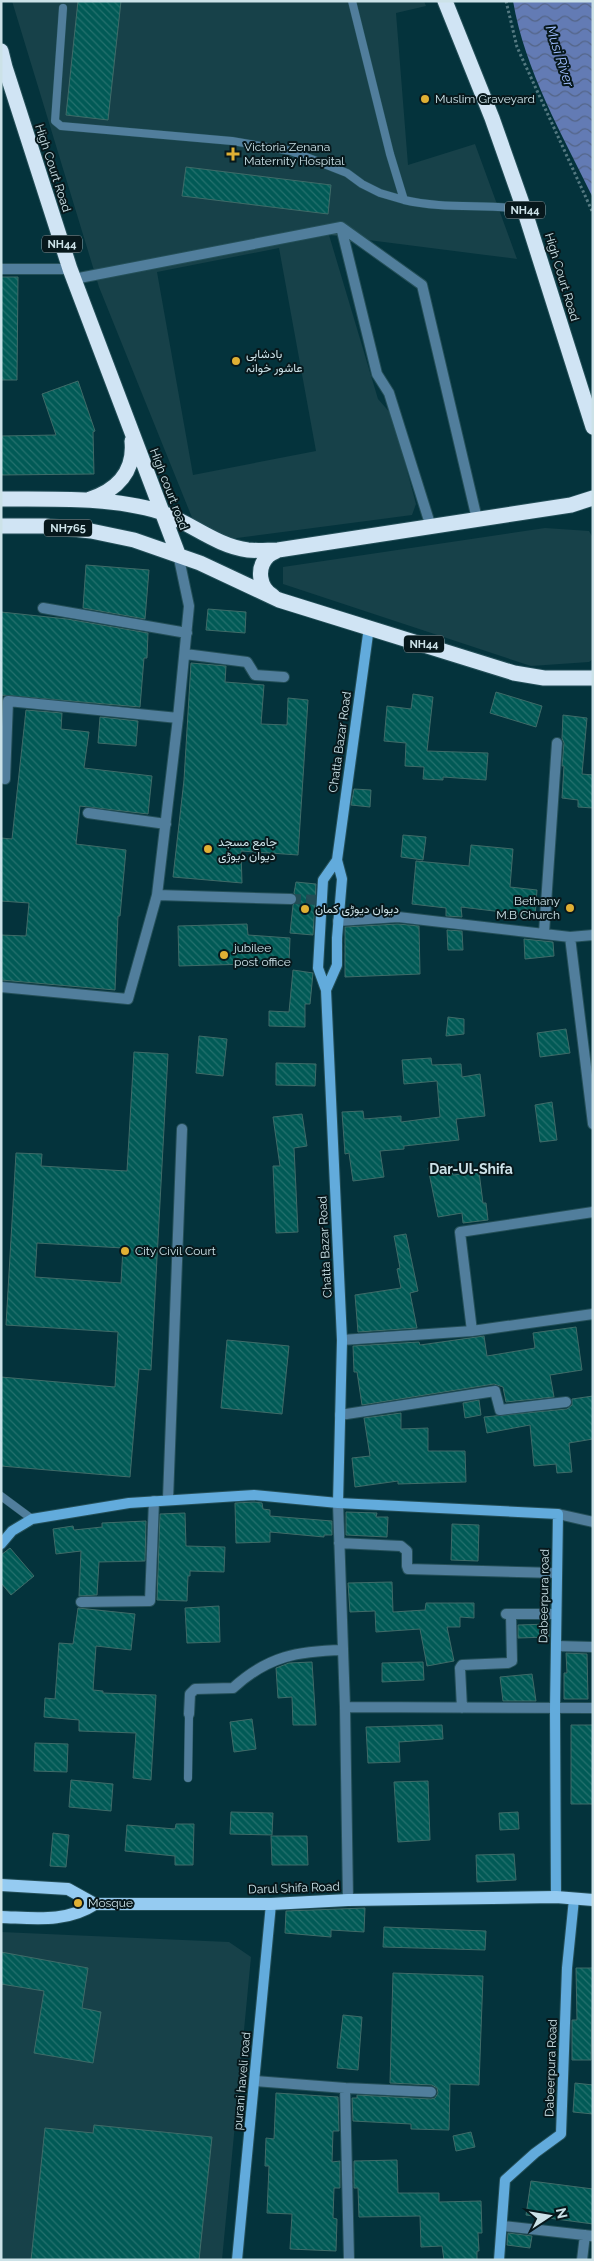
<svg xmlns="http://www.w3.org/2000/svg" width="594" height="2261" font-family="Raleway,Vazirmatn,sans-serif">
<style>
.built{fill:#174149;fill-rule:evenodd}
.water{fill:url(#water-waves)}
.building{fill:url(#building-back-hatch);stroke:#3f6b68;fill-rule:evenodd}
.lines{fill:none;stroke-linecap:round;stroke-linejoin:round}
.street-tunnel{stroke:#224d56;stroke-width:10;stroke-dasharray:10 5;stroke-linecap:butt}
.lane-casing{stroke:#244f58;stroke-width:9}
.street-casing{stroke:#244f58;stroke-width:12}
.secondary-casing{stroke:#244f58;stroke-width:12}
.primary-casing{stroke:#244f58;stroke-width:14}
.highway-casing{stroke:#244f58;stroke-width:17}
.path{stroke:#547981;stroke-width:3;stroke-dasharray:2.5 2.5;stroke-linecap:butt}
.lane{stroke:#517e9c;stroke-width:8}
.street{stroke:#517e9c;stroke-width:10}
.secondary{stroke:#62abdc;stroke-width:10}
.primary{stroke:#95cbf1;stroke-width:12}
.highway{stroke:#d0e4f4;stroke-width:15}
.poi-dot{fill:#e0b034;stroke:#07181c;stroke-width:2}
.labels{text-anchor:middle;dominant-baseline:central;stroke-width:4;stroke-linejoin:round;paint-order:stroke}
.shield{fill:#07181c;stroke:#91a5ab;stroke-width:1}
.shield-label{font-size:11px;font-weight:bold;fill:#cce2e8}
.poi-label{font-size:12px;fill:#cce2e8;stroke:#07181c;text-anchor:start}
.street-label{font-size:12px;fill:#cce2e8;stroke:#07181c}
.water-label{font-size:14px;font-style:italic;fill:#a1befe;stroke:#07181c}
.neighbourhood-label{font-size:14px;font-weight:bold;fill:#cce2e8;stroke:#07181c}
</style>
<defs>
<pattern id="water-waves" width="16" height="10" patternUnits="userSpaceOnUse" patternTransform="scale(1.25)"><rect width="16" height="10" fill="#637bb4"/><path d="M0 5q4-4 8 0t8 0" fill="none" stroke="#546588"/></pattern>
<pattern id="building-back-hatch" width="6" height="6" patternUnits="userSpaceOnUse" patternTransform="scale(1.25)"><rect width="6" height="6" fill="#015a56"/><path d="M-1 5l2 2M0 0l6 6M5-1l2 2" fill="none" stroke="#25716e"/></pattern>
</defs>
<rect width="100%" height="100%" fill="#04333c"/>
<!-- built -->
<path class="built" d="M12,1H424L426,6L396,13L408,165L475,144L517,259L329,235L378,399L392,415L416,504L412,515L222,540L193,520L99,287ZM279,248L316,451L193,475L157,272Z
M545,528L589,531L593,538V659L589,662L531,666L283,584V567Z
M1,1932L229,1942L251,1957L222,2260H1Z"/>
<!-- water -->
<path class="water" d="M513,1H593V198C562,134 525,71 513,1Z"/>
<!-- building -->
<path class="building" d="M78,1H121L108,120L66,115Z
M186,167L331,185L328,214L182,196Z
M1,277H18L17,380H1Z
M78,381L95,431L93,432L94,474L1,475V436L56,435L42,394Z
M86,565L149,570L145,619L83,608Z
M208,609L246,612L245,633L206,630Z
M1,612L67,619L148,633L147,658H144L140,707L1,695Z
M191,663L226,666L225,682L264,685L261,724L287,725L288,698L308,700L298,855L241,851L242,883L173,877L184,780Z
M496,692L542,706L536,727L490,713Z
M413,694L433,697L427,751L488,753L486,780L443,777V780L423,779L424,767L405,766L406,743L384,741L387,706L411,709Z
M26,710L62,713L61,729L89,732L84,768L152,776L148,814L80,806L76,844L126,850L120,916H118L115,990L1,980V935L26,936L29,903L1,901V838L12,839Z
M563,715L587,718L582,774L593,775V808L578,807V800L562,798L564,766H562L564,743L562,738Z
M100,717L138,721L136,746L98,743Z
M354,789L371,790L370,807L351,805Z
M403,835L426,837L423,860L401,857Z
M471,845L513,849L510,887L537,890L535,916L461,907L462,917L446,916V908L412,904L416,861L469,866Z
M296,882L316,884L313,935L290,933L293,905L298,900L294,893Z
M247,924L248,935L290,938L289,964L249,961V964L179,966L178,926Z
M398,924L419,926L420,974L345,977V927Z
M447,930L462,931L463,950H448Z
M524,939L553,942L554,956L525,959Z
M293,970L313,973L310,1004H305V1027L269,1026V1011L289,1012Z
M448,1017L464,1019V1034L446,1036Z
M566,1029L570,1053L540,1057L537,1033Z
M199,1036L227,1039L223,1076L196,1073Z
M134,1052L168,1054L151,1370L139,1369L130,1477L1,1466V1377L115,1387L118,1332L6,1325L16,1153L42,1154L41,1166L127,1171ZM37,1243L123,1248L121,1283L35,1277Z
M431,1058L432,1065L461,1064L462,1077L480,1074L485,1116L456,1119L459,1140L404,1146V1149L380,1151L384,1177L353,1181L349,1153L345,1154L342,1112L363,1111L364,1119L401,1116V1122L440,1117L437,1081L404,1084L402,1060Z
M276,1063L316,1064L315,1086L276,1085Z
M552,1102L557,1140L540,1142L535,1105Z
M302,1114L307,1146L294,1148L298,1232L276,1233L273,1166H280L273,1117Z
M450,1164L453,1175L479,1172L483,1203H486L488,1220L463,1223L462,1213L438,1217L428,1168Z
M406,1234L418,1291L410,1293L417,1328L358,1332L355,1295L401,1288L397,1269L400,1268L394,1236Z
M576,1327L582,1370L550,1375L554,1397L506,1402L503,1387L494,1384L362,1405L357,1372H354L353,1346L419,1342L420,1345L484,1336L487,1356L535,1348L533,1333Z
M227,1340L289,1346L282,1414L221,1408Z
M593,1396V1439L569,1443L572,1472L557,1473L556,1464L534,1466L530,1425L487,1433L484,1417L567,1409L572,1405V1399Z
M479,1400L481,1415L465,1418L463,1403Z
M401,1413V1429L428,1428V1451H465L466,1482L398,1484V1481L355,1487L352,1458L370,1456L364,1418Z
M254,1502L262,1503L263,1509L270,1510V1516L332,1521V1535H324V1537L270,1532V1542L236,1543L235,1503Z
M346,1512L377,1513L376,1517H388L387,1537L346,1535Z
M185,1513L186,1546L225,1547L224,1572L190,1571V1576H188L187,1601L157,1600L160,1514Z
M146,1521L145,1561L99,1562L97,1595L79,1596L81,1551L56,1554L53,1529L73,1526L74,1530L102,1527V1523Z
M452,1524L479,1525L478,1561L451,1560Z
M10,1548L34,1576L11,1595L1,1583V1555Z
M392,1582L393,1612L425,1610L426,1603H474V1618L460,1617V1627H447L454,1661L427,1666L420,1629L376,1632L375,1611L350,1612L348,1583Z
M219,1606L220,1642L187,1643L185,1608Z
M78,1608L135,1614L131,1650L96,1646L93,1690L103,1691V1693L156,1695L151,1780L133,1778L136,1733L79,1731V1720L44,1717L45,1698L55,1699L59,1643L73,1644Z
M549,1624V1637L518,1638V1625Z
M566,1653L587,1654L588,1699H564V1673H567Z
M312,1662L316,1725H293L292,1697L278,1698L276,1668L289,1663Z
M423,1662L424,1680L382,1682V1663Z
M532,1674L536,1701H503L500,1677Z
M252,1719L256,1749L234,1752L230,1722Z
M442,1725L443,1739L399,1742L400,1762L368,1763L366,1727Z
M571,1725H593V1804H571Z
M35,1743L68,1744L67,1772L34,1771Z
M71,1780L113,1784L111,1811L69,1807Z
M428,1781L430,1840L398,1842L394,1782Z
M231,1812L273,1813L272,1835L230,1834Z
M518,1812L519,1829L500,1830L499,1813Z
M176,1824H194L193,1865H175V1856L125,1851L127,1825L175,1829Z
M53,1833L69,1835L66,1867L50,1866Z
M271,1836H307L308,1865H272Z
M514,1854L516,1880L477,1882L476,1855Z
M365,1908L364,1932L331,1930V1937L285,1933L286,1911Z
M384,1927L486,1931L485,1950L383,1947Z
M1,1952L88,1968L82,2008L101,2012L93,2063L34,2053L44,1991L1,1984Z
M576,1968H593L591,2060H572V2020H577Z
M393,1973L483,1976L479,2085L450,2084L449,2130L411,2129V2124L353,2121L352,2098H357V2095L431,2099L435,2098L438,2093L437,2088L432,2085L390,2083Z
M343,2015L362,2017L358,2070L337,2068Z
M575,2083L593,2085V2114L573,2112Z
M276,2093L338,2097L339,2131H333L332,2162L340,2161V2188H334L333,2218L337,2219L336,2251L290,2249L292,2214L267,2213L269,2166H265L266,2138L274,2139Z
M94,2125L212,2137L199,2260H31L45,2128L93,2133Z
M471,2132L475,2147L456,2151L453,2136Z
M397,2160L398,2193H439V2202L481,2201L482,2233H478L479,2251H477V2260H444L442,2246L421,2247L420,2216L359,2217L358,2188H354V2161Z
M531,2181L593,2189V2224L526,2215Z
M508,2233L532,2236L530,2248L507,2245Z"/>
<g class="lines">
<!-- street-tunnel -->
<path class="street-tunnel" d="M291,899L322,900"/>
<defs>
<path id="lane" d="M352,1L390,154L404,200C443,209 484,204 524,209
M63,8L55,121L61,126L232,141L291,151L347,173L362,184L380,193L404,200
M1,1496L32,1519
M188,1778L189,1714"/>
<path id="street" d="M341,227L377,374L389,393L431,527
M1,269H70
M74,279L341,227L422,285L477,519
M43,608L187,633
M185,654L247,662L255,675L284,677
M5,779L8,701L178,718
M88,813L166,824
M157,895L291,899
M338,921L398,917L570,937L593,935
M544,933L557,743
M570,937L593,1124
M1,987L128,999L157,895L178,718L189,606L178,554
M472,1331L460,1232L593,1212
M342,1340L472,1331L593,1314
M340,1415L495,1391L500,1410L566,1402
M168,1499L182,1129
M338,1503L345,1707L348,1900
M558,1514L593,1522
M339,1543L401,1546L407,1551V1566L408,1569L556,1573
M81,1602L150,1601L154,1501
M506,1614H556
M556,1646L593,1647
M345,1707L593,1708
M462,1708L460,1668L462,1665L508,1663L512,1661L511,1615
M189,1714L190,1694L195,1689L233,1688C268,1656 298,1651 343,1650
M255,2081L345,2088L349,2260
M345,2088L431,2092
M503,2226L593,2236
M582,2260L585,2235"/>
<path id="secondary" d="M337,860L323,880L318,968L326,990L342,1340L338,1503
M326,990L337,965V938L342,879L337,860L369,627
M1,1544L12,1531L32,1519L129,1503L254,1495L338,1503L558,1514L555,1709L556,1897L574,1899L567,1968L561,2134L535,2153L505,2180L499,2260
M237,2260L271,1904"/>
<path id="primary" d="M1,1885L68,1889L95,1904H271L348,1900L556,1897L593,1900
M1,1917C34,1918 66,1923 95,1904"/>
<path id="highway" d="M445,1L492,118L524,209L593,427
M1,51L5,67L70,269L178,554
M1,499C49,499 115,497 160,512C190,522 216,546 248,550C258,551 268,550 278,550L571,505L593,498
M90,499C117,490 135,471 132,441
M1,526H45L91,531L134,540L200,563L279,600L514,673L544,678H593
M273,596C259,588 256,568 268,556C270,554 275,552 278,550"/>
</defs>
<!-- lane casing -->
<use href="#lane" class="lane-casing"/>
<!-- street casing -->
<use href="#street" class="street-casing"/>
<!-- secondary casing -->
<use href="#secondary" class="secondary-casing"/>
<!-- primary casing -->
<use href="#primary" class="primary-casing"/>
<!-- highway casing -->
<use href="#highway" class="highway-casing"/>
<!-- path -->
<path class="path" d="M506,1L517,47L593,213"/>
<!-- lane -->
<use href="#lane" class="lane"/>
<!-- street -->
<use href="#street" class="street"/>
<!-- secondary -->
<use href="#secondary" class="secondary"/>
<!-- primary -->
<use href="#primary" class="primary"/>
<!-- highway -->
<use href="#highway" class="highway"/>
</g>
<!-- markers -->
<g class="poi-dot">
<circle cx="425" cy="99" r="5"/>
<path d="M230.5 146.5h5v5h5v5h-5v5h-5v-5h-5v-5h5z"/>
<circle cx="236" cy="361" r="5"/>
<circle cx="208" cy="849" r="5"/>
<circle cx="570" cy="908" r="5"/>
<circle cx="305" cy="909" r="5"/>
<circle cx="224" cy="955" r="5"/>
<circle cx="125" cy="1251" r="5"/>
<circle cx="78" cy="1903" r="5"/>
</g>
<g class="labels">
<!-- shield labels -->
<g class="shield">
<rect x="505" y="201.5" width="40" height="17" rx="4"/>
<rect x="42" y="235.5" width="40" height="17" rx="4"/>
<rect x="44" y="519.5" width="48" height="17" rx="4"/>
<rect x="404" y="635.5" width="40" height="17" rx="4"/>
</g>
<g class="shield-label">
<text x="525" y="210">NH44</text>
<text x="62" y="244">NH44</text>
<text x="68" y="528">NH765</text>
<text x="424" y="644">NH44</text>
</g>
<!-- poi labels -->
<g class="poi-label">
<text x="435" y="99">Muslim Graveyard</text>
<text x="244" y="147">Victoria Zenana<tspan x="244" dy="14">Maternity Hospital</tspan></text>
<text x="246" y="354">بادشاہی<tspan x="246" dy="14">عاشور خوانہ</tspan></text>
<text x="218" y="842">جامع مسجد<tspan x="218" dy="14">دیوان دیوڑی</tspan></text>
<text x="560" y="901" text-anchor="end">Bethany<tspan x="560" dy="14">M.B Church</tspan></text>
<text x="315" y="909">دیوان دیوڑی کمان</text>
<text x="234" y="948">jubilee<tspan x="234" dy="14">post office</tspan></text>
<text x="135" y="1251">City Civil Court</text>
<text x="88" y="1903">Mosque</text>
</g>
<!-- street labels -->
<g class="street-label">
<text transform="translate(53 168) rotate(72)">High Court Road</text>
<text transform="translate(562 277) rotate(73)">High Court Road</text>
<text transform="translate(169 489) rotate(69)">High court road</text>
<text transform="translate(340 742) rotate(-82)">Chatta Bazar Road</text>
<text transform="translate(325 1247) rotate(-93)">Chatta Bazar Road</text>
<text transform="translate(544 1596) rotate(-89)">Dabeerpura road</text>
<text transform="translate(294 1888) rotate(-2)">Darul Shifa Road</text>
<text transform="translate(551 2068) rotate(-88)">Dabeerpura Road</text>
<text transform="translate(242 2081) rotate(-85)">purani haveli road</text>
</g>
<!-- water labels -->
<g class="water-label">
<text transform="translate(560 56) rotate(72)">Musi River</text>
</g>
<!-- neighbourhood labels -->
<g class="neighbourhood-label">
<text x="471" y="1169">Dar-Ul-Shifa</text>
</g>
</g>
<!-- border -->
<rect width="594" height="2261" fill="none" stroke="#cce2e8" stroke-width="5"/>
<!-- north arrow -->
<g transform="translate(549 2216) rotate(78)" stroke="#07181c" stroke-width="4" paint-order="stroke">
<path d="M0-4L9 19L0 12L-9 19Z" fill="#cce2e8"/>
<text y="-8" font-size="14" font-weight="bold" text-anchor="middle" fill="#cce2e8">N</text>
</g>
</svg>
